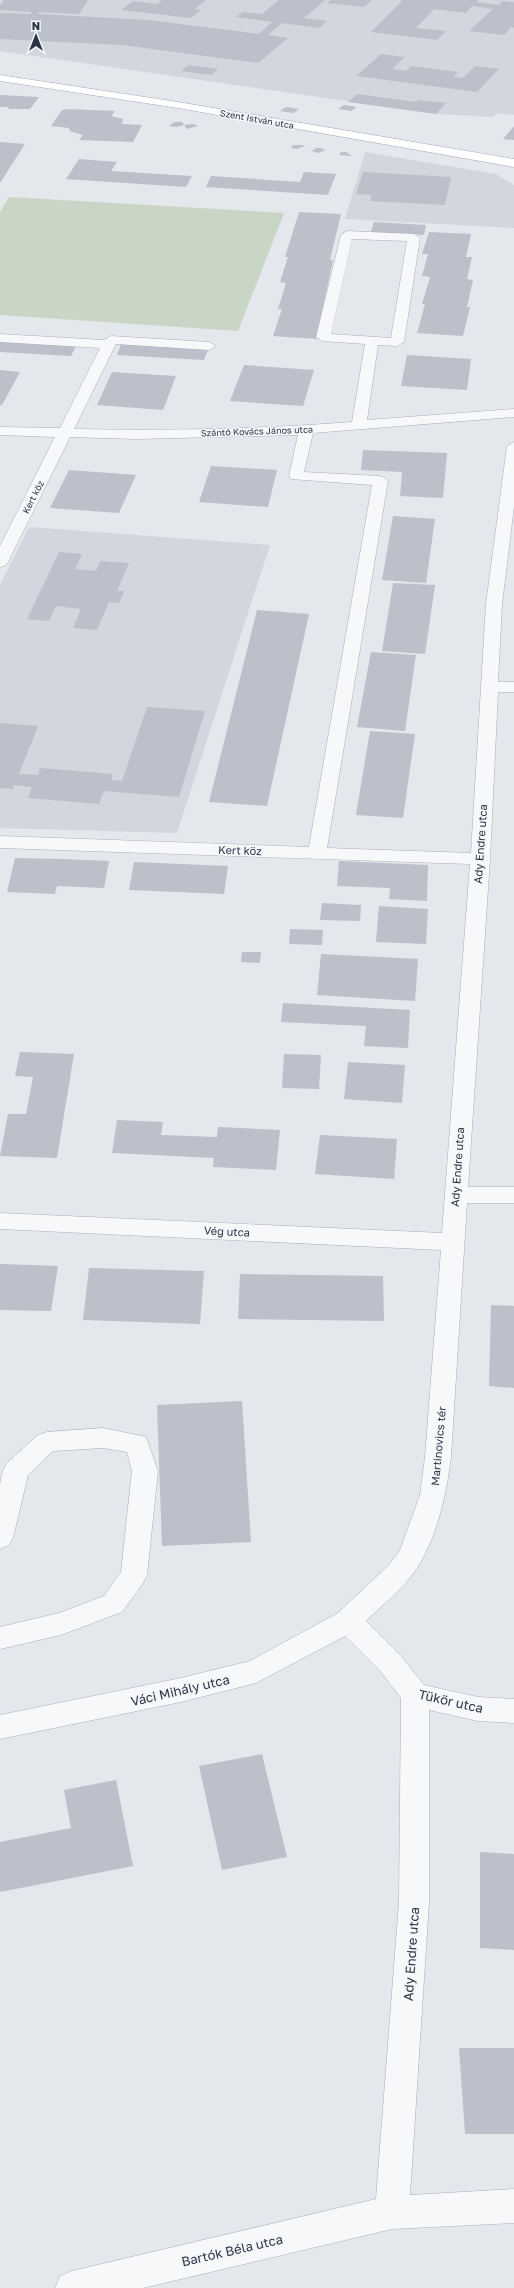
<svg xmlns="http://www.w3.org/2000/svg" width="514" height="2288" font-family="'Golos Text',sans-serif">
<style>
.built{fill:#d2d6de}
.green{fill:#c9d6c5}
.building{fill:#bbc0ca}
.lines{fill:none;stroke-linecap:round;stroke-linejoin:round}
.minor-casing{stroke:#a9aeb7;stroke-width:1}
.major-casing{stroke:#a3abb8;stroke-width:1}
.minor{fill:#f7f8fa;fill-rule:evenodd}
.major{fill:#fff;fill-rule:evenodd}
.labels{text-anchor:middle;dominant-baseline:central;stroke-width:3;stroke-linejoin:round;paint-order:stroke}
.far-street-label{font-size:9px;fill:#2b3445;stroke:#f4f6f9}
.street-label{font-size:11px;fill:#2b3445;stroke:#f4f6f9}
.near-street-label{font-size:13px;fill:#2b3445;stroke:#f4f6f9}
</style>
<rect width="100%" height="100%" fill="#e4e7ec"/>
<!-- built -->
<path class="built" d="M0,0H514V115L498,113L493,117L436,114L0,51Z
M365,152L496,174L514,185V228L345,219Z
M29,527L270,545L177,833L0,828V585Z"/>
<!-- green -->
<path class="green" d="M9,197L284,213L238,331L0,315V212Z"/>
<!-- building -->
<path class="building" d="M4,0H88L79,14L39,12L38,14L148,20L259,34L272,22L236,17L243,12L262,14L279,0H325L304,18L327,21L319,28L282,23L268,35L288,38L258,63L122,45L0,39V13L30,14L32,12L0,10V6Z
M162,0H206L195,9L201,10L191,18L121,10L133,1L157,4Z
M331,0H372L364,7L327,3Z
M399,0H478L476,2L499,5L502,1L514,2V28L511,27L504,35L469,31L493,9L472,6L466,13L434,9L416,28L446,31L437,40L371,32L402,1Z
M381,54L405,57L392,69L406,71L411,66L458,72L453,77L463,78L475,66L499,69L477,92L356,76Z
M188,65L218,69L211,75L181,71Z
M357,94L416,102L418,100L446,103L436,114L348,102Z
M0,95L39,97L30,109H8L9,107H0Z
M344,105L357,107L351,111L338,109Z
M286,107L299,109L293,113L280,111Z
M69,109L115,111L111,116L123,119L122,124L142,125L133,142L79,140L83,135L70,131L69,128L51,126L62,110Z
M174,122H182L184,125L193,124L198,126L187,129L184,125L176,127L169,126Z
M514,126V140L503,139Z
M0,142L25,144L0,183Z
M293,145H302L305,146L297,149L291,148Z
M316,148H320L326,150L318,153L312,151Z
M346,152L352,156L339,155L341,152Z
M79,159L117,162L111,171L192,176L186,187L66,179Z
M304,172L336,174L328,195L206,187L211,176L300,182Z
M363,172L451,177L445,205L370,201L372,195L356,194Z
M299,212L341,214L330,260H333L322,311H324L317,339L273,336L282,309H278L286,283L280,282L288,257H285Z
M374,222L426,225L424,235L371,232Z
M429,232L471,234L466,257H472L467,279L473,280L467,307H470L463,336L417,333L425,304H422L430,277L422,276L428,254H422Z
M0,342L76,346L71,356L0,352Z
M121,344L208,350L204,360L117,355Z
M407,355L471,359L467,390L401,386Z
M244,365L314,370L303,406L230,401Z
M0,370L20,372L2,405H0Z
M112,372L176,376L163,410L97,405Z
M363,450L447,453L443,498L400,496L402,472L361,470Z
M211,466L277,470L268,507L199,502Z
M69,470L136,475L119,513L50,508Z
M393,516L435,519L426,583L382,580Z
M59,552L82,554L75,569L96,571L100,561L129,563L117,591H124L119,603L109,602L97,630L73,628L81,609L56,606L49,621L27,619Z
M393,583L435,585L425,654L382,651Z
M257,610L309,614L267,806L209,802Z
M371,652L416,655L405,731L357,727Z
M147,707L205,711L179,797L104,791L99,804L28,798L32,787L14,785L13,789L0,788V723L38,726L19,774L38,775L40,768L113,774L111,780L122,781Z
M370,731L415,734L403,818L356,815Z
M15,858L62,859L109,861L104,888L57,886L55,894L7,892Z
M339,861L428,865L427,901L389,899L390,888L337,886Z
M134,862L228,866L224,894L129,890Z
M322,903L361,905L360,921L320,920Z
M379,906L428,909L426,944L376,942Z
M290,929L323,930L322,945L289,944Z
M242,952H261L260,963L241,962Z
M321,954L418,959L415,1001L317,995Z
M283,1003L410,1010L408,1048L364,1046L366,1026L281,1022Z
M20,1052L74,1054L57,1158L0,1156L8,1114H26L33,1077L15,1076Z
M284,1054L321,1055L319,1089L282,1088Z
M348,1062L405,1065L402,1103L344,1099Z
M117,1120L163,1122L161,1135L217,1137L218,1127L280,1130L276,1170L213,1167L214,1158L112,1153Z
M320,1135L397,1139L394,1179L315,1174Z
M0,1264L58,1266L51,1311L0,1310Z
M89,1268L204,1271L200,1324L83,1320Z
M240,1274L383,1276L384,1321L238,1319Z
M491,1305L514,1306V1388L489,1386Z
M242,1401L251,1542L162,1546L157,1405Z
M262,1754L287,1857L222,1870L199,1766Z
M116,1780L133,1866L0,1892V1842L71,1828L64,1790Z
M480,1852L514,1854V1950L480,1948Z
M459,2048H514V2134H465Z"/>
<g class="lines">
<defs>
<path id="minor" d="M347,231L414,234L420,238L404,342L397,346L378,345L367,420L514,409V417L313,433L304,472L380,476L385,478L388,481L327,848L471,853L486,604L507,446L514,442V506L502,604L498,682H514V692H498L490,859L468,1187H514V1203H467L451,1457C446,1498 435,1548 408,1580C395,1595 379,1608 366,1621L401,1656L424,1685L478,1697L514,1699V1723L478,1721L429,1710V1902L410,2195L514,2189V2223L392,2229L143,2288H55L60,2276L72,2271L376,2199L399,1902L401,1698L381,1672L345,1636L256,1683L181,1702L0,1739V1715L181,1678L250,1661L338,1613L389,1565L400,1550L420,1495L425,1457L441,1250L0,1229V1213L442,1233L470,864L0,848V836L309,847L372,485L291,479L289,476L298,435L137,439L70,437L8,562L6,565L0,567V546L55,437L0,435V427L60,428L100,348L0,342V334L104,340L111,336L209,342L216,346L209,350L116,344L74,429C167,431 260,429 352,422L365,344L323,341L316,337L341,235ZM352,239L407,241L391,338L331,334Z
M103,1428L146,1437L158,1471L147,1575L143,1583L122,1612L61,1635L0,1649V1627L59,1613L104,1596L121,1572L132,1471L127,1452L103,1448L53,1451L28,1475L13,1538L9,1545L0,1549V1484L3,1470L7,1463L38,1435L47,1432Z"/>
<path id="major" d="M0,75L178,102L514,159V167L178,108L0,81Z"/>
</defs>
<!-- minor casing -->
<use href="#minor" class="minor-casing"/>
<!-- major casing -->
<use href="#major" class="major-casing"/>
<!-- minor -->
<use href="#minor" class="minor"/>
<!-- major -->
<use href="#major" class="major"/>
</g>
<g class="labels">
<!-- far-street labels -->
<g class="far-street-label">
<text transform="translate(257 119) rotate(10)">Szent István utca</text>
<text transform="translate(257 431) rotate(-2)">Szántó Kovács János utca</text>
<text transform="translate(33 497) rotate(-63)">Kert köz</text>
</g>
<!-- street labels -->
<g class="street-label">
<text transform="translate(480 844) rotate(-86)">Ady Endre utca</text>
<text transform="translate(240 850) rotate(2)">Kert köz</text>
<text transform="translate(457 1167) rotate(-86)">Ady Endre utca</text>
<text transform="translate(227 1231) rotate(3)">Vég utca</text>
<text transform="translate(438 1446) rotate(-85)">Martinovics tér</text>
</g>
<!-- near-street labels -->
<g class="near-street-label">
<text transform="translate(180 1690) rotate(-13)">Váci Mihály utca</text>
<text transform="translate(451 1701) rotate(13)">Tükör utca</text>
<text transform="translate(411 1954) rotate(-86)">Ady Endre utca</text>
<text transform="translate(232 2250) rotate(-13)">Bartók Béla utca</text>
</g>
</g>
<!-- north arrow -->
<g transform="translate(36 36)" stroke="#f4f6f9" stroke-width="3" paint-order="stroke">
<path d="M0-3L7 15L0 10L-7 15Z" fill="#2b3445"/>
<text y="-6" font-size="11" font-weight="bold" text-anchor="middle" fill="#2b3445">N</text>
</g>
</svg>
